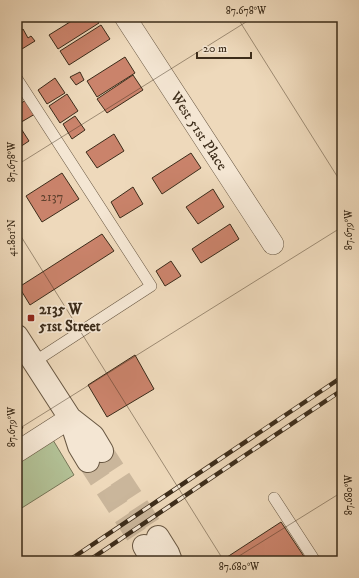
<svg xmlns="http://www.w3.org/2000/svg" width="359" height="578" font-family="'IM FELL DW Pica',serif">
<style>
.green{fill:#b2c095;stroke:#777658}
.building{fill:#ca836b;stroke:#3c2c1a}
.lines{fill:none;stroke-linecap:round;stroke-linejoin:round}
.tertiary-tunnel{stroke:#cab69b;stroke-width:22;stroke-dasharray:22 11;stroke-linecap:butt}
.service-casing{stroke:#685742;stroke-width:12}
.minor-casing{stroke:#685742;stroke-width:22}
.tertiary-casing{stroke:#685742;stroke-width:24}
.service{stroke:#f4e6d3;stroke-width:11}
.minor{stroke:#f4e6d3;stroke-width:21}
.tertiary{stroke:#f4e6d3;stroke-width:22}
.rail-casing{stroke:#3c2c1a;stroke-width:4.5}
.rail{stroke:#f4e6d3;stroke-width:3;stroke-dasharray:9;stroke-linecap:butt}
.ticks{fill:none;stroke:#3c2c1a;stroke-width:1;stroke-opacity:0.45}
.poi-dot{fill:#8f2418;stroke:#f4e6d3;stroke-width:1.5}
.labels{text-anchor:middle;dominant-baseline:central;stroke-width:3.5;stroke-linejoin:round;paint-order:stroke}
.number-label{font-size:13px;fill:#60422e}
.street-label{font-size:15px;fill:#3c2c1a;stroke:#f4e6d3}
.poi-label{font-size:15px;font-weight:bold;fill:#3c2c1a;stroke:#f4e6d3;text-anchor:start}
.neatline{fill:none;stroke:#3c2c1a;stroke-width:1.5}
.ticks-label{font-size:10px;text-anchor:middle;fill:#3c2c1a}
</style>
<rect width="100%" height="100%" fill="#eed9bb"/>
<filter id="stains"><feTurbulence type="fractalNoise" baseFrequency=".005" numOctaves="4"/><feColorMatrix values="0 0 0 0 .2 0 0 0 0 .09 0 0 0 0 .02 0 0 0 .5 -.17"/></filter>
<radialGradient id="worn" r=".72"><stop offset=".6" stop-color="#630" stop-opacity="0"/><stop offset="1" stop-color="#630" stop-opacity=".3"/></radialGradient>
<!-- green -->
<path class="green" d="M53,440L74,475L17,511V463Z"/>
<!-- building -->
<path class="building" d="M78,17H95L99,23L58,49L49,35Z
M101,25L110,39L69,65L60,51Z
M23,29L28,38L31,36L35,41L17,52V33Z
M125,57L135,73L97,97L87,81Z
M80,72L84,80L76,85L70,77Z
M133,75L143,90L107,113L97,99Z
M55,78L65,93L47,104L38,90Z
M67,94L78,111L60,123L49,106Z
M26,100L35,114L18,124L17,122V106Z
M75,116L85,130L72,139L63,124Z
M20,127L29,141L17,149V129Z
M114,134L124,151L97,168L86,152Z
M191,153L201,168L162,194L152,178Z
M62,173L79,199L42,222L26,196Z
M133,187L143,204L120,218L111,202Z
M213,189L224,207L198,224L186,207Z
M230,224L239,239L201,263L192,249Z
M102,234L114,251L30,305L19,287Z
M171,261L181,276L165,286L156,271Z
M135,355L154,389L107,417L88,385Z
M17,418L23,428L17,432Z
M281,522L307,561H221Z"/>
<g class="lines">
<!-- tertiary-tunnel -->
<path class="tertiary-tunnel" d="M102,451L158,537
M88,461L144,546"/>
<defs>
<path id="service" d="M17,79L151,286L34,362
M274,498L315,561"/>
<g id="minor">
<path id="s1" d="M125,17L273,244"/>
<path d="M17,452L70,418"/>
</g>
<path id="tertiary" d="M17,336L70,418L79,446L88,461
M70,418L93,436L102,451
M158,537L168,553L171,561
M144,546L153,561"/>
</defs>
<!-- service casing -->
<use href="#service" class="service-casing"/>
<!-- minor casing -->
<use href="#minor" class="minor-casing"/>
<!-- tertiary casing -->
<use href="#tertiary" class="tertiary-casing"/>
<!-- service -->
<use href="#service" class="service"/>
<!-- minor -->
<use href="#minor" class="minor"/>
<!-- tertiary -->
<use href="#tertiary" class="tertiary"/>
<defs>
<path id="rail" d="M68,561L342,377
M88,561L342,390"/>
</defs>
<!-- rail casing -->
<use href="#rail" class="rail-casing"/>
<!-- rail -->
<use href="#rail" class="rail"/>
</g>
<!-- ticks -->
<path class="ticks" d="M237,17L342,184M17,165L254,17M17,230L224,561M17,430L342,227M231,561L342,492"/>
<!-- markers -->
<rect class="poi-dot" x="27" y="314" width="8" height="8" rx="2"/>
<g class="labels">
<!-- number labels -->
<g class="number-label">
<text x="52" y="197">2137</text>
</g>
<!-- street labels -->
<g class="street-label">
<text stroke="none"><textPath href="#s1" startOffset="136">West 51st Place</textPath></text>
</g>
<!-- poi labels -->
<g class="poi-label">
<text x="39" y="309">2135 W<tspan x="39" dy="17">51st Street</tspan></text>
</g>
</g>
<!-- margin -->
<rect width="359" height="578" fill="none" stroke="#eed9bb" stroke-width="44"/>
<!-- scale -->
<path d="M197 52v6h54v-6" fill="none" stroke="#3c2c1a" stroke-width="2"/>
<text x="203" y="52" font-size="12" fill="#3c2c1a" stroke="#f4e6d3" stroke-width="3" paint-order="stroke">20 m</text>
<rect x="22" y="22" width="315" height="534" class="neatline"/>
<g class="ticks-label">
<text x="246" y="14">87.678°W</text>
<text transform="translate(11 162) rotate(-90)" y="4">87.678°W</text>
<text transform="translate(348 230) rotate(-90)" y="4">87.679°W</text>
<text transform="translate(11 238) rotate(-90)" y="4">41.801°N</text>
<text transform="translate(11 427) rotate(-90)" y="4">87.679°W</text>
<text transform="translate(348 495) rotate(-90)" y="4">87.680°W</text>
<text x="239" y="570">87.680°W</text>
</g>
<rect width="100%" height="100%" filter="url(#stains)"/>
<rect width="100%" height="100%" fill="url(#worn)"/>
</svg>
